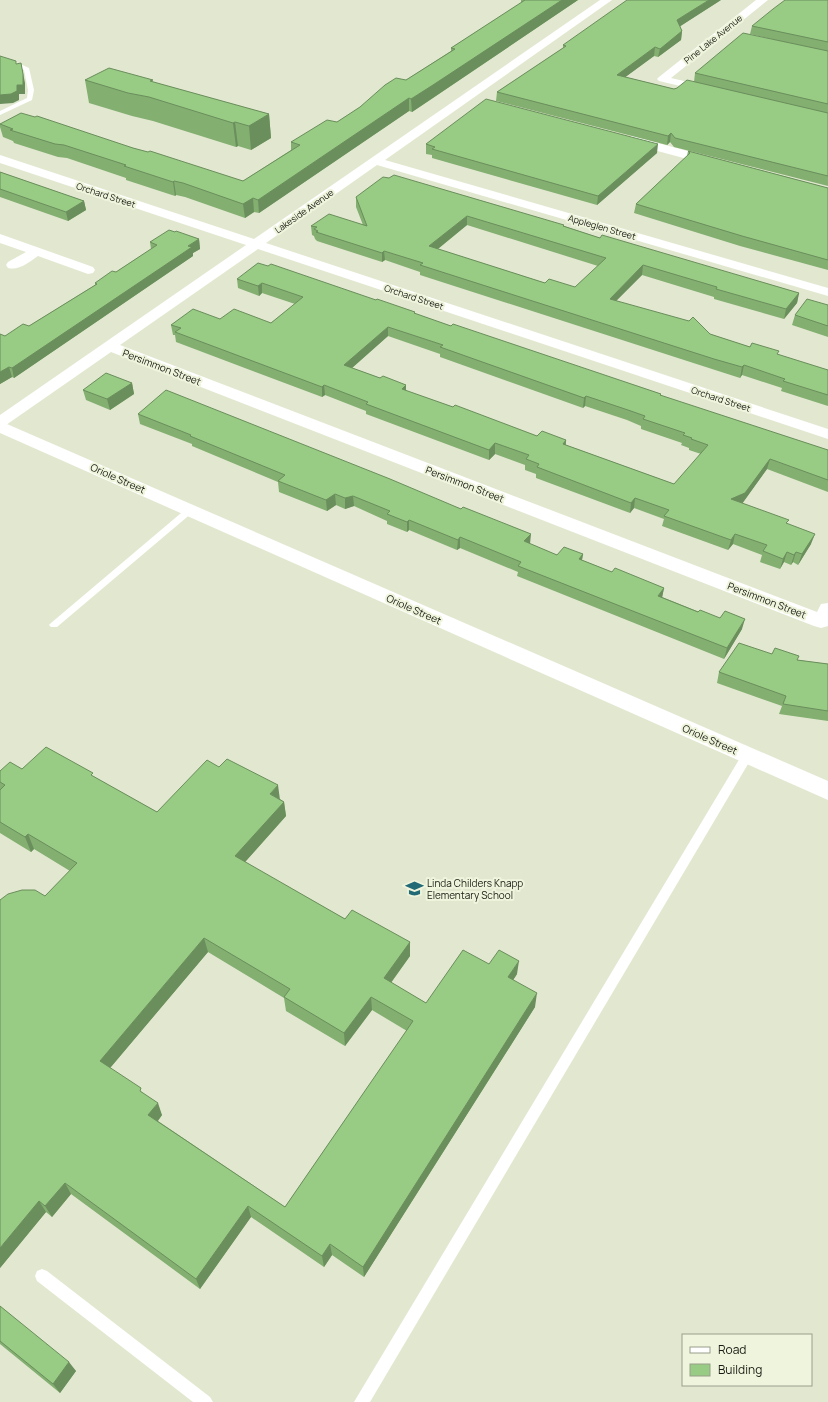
<svg xmlns="http://www.w3.org/2000/svg" width="828" height="1402" font-family="Manrope,sans-serif">
<style>
.lines{fill:none;stroke-linecap:round;stroke-linejoin:round}
.lane{fill:#fff;fill-rule:evenodd}
.street{fill:#fff;fill-rule:evenodd}
.secondary{fill:#fff;fill-rule:evenodd}
.wall{fill:#83af71;fill-rule:evenodd}
.shaded-wall{fill:#6a8e5c}
.building{fill:#98cb83;stroke:#6a8e5c;fill-rule:evenodd}
.labels{text-anchor:middle;dominant-baseline:central;stroke-width:4;stroke-linejoin:round;paint-order:stroke}
.far-street-label{font-size:9px;fill:#191b12;stroke:#eff5dd}
.street-label{font-size:10px;fill:#191b12;stroke:#eff5dd}
.poi-label{font-size:10px;fill:#191b12;stroke:#eff5dd;text-anchor:start}
</style>
<rect width="100%" height="100%" fill="#e2e8d0"/>
<g class="lines">
<!-- lane -->
<path class="lane" d="M0,57L16,62L29,68L34,90L32,100L0,115V111L27,98L28,90L24,70L0,61Z
M190,507L194,510L193,512L57,627H51L49,625L51,623L187,508Z
M747,752L751,753L752,756L751,759L370,1402H354L743,753Z
M42,1269L47,1271L210,1397L213,1402H193L37,1281L35,1276L37,1271Z"/>
<!-- street -->
<path class="street" d="M600,0H612L385,160L828,288V296L377,165L266,243L828,429V439L258,249L120,345L817,612L821,604L828,603V626L821,628L814,626L111,352L6,425L0,427V415L246,245L0,163V155L254,239Z
M756,0H768L671,78L714,88L716,90L714,92L710,93L659,81L657,79L659,77Z
M632,136L717,159L719,162L717,165L713,166L628,143L626,140L628,137Z
M0,234L93,267L95,270L93,273L88,274L38,256C29,262 19,271 8,268L6,265L8,262L26,252L0,243Z"/>
<!-- secondary -->
<path class="secondary" d="M0,421L828,781V800L0,433Z"/>
</g>
<!-- wall -->
<path class="wall" d="M521,0H578L433,98L412,112L409,111L259,213L254,212L245,218L185,197L176,195L175,196L126,180V178L67,158L58,157L14,143L13,141L3,137L0,127V124L133,148L243,181L291,150V142L337,122L406,80L451,51V48L521,3Z
M721,0L680,26L682,31L681,40L658,57L654,56L625,77L674,89L677,88L694,82L695,73L784,42L750,34L752,26L828,0V186L674,147L670,142L667,145L496,101L497,92L563,48V45Z
M85,80L153,82L269,114L271,138L251,150L238,146L236,147L153,121L132,116L89,103Z
M426,144L657,153L597,205L432,158V155L426,154Z
M688,151L828,188V270L740,246L634,213L636,204L687,156Z
M0,172L84,201L86,210L68,221L0,197Z
M356,197L564,225V226L600,238L799,293L797,303L784,319L714,299V297L642,275L616,301L710,334L750,347L828,370V406L781,391L782,388L742,375L740,378L712,369L420,275V272L385,260L382,262L317,241L315,239L314,236L312,235L311,226L363,225L356,207ZM467,225L598,266L575,287L545,283L438,249Z
M175,232L199,239L200,249L193,253V256L14,378L12,377L0,384V334L5,336L29,326L95,285V283L116,272L151,249L150,242Z
M237,279L376,300L415,312V314L451,326L661,394V396L828,450V492L767,469L742,503L788,524L811,544L798,565L793,562L791,565L784,562L780,569L760,562L762,555L733,544L728,550L662,526L664,519L634,508L630,513L536,478V474L525,470V465L495,454L489,460L366,414V411L325,395L322,397L176,342L175,335H173L171,325L220,319L271,323L295,304L262,293L259,296L238,288ZM388,336L440,354V357L583,408L585,406L627,420L641,426V429L682,443L681,445L689,448V450L701,454L674,484L566,445V440L537,436L453,407L406,391V385L380,378L352,368Z
M828,305V337L792,325L795,315Z
M132,383L134,394L110,410L86,400L83,390Z
M138,414L530,544L557,555L583,554L582,560L612,572L664,588L662,597L742,629L724,659L517,576L518,572L460,548L457,550L409,530L407,532L387,524V521L354,506L345,509L336,505L327,511L279,492L278,482L192,446V444L140,424Z
M772,654L798,660L828,664V721L779,714L782,706L717,683L719,672Z
M22,769L94,777L157,812L280,799L284,802L286,816L245,862L345,919L410,942V956L391,983L426,1003L489,964L517,974L513,980L535,1007L364,1277L332,1255L324,1267L251,1217L200,1289L71,1194L52,1217L46,1212L0,1268L45,896L70,871L34,849L31,852L0,833V771ZM208,952L284,998L286,1011L345,1046L372,1010L407,1031L285,1207L158,1121L162,1115L143,1093L110,1068Z
M0,1306L76,1371L60,1393L0,1344Z"/>
<!-- shaded-wall -->
<path class="shaded-wall" d="M562,0H578L412,112L411,99Z
M709,0H721L676,29L677,20Z
M682,31L681,40L658,57L660,49Z
M655,47L654,56L616,84L617,75Z
M21,63L25,83V94H19V100L13,103L0,104V95L17,85Z
M409,98V111L259,213L258,200Z
M269,114L271,138L251,150L249,126Z
M235,122L238,146L236,147L233,123Z
M671,133L670,142L667,145L668,136Z
M658,144L657,153L597,205L598,196Z
M174,181L176,195L175,196L173,182Z
M253,198L254,212L245,218L243,204Z
M84,201L86,210L68,221L66,212Z
M467,216V225L429,256V246Z
M199,239L200,249L193,253V256L14,378L12,368Z
M384,251L385,260L382,262V253Z
M643,265L642,275L608,309L610,299Z
M262,283V293L259,296L258,286Z
M799,293L797,303L784,319L786,309Z
M388,327V336L344,375V365Z
M744,365L742,375L740,378L742,367Z
M9,367L12,377L0,384V372Z
M132,383L134,394L110,410L107,399Z
M324,385L325,395L322,397V387Z
M406,385V395L402,389Z
M586,396L585,406L583,408L584,398Z
M566,440L565,450L563,444Z
M495,443V454L489,460V450Z
M770,459L767,469L742,504L731,499Z
M335,494L336,505L327,511L326,500Z
M353,496L354,506L345,509V498Z
M635,498L634,508L630,513L631,503Z
M409,520V530L407,532V522Z
M531,534L530,544L524,541Z
M735,534L733,544L728,550L731,540Z
M815,534L811,544L798,565L802,554Z
M460,537V548L457,550L458,540Z
M787,552L784,562L780,569L783,559Z
M796,552L793,562L791,565L794,555Z
M583,554L581,565L579,559Z
M664,588L662,598L658,596Z
M745,619L742,629L724,659L727,648Z
M278,785L280,800L270,794Z
M284,802L286,816L237,871L235,856Z
M28,834L34,849L31,852L25,837Z
M204,938L208,952L105,1074L100,1061Z
M410,942V956L384,992V978Z
M519,961L517,974L506,991L508,977Z
M537,993L535,1007L364,1277L363,1267Z
M371,997L372,1010L345,1046L344,1033Z
M158,1103L162,1115L153,1127L148,1115Z
M65,1183L71,1194L52,1217L45,1206Z
M39,1201L46,1212L0,1268V1248Z
M248,1206L251,1217L200,1289L196,1279Z
M330,1244L332,1255L324,1267L322,1256Z
M69,1362L76,1371L60,1393L53,1384Z"/>
<!-- building -->
<path class="building" d="M525,0H562L433,85L411,99L409,98L258,200L253,198L243,204L183,183L174,181L173,182L124,166L126,165L64,145L55,144L10,130L13,129L0,124L21,113L35,117L37,116L133,148L148,152L150,151L243,181L300,145L291,142L327,120L337,122L360,107L385,85L396,78L406,80L455,49L451,48Z
M627,0H709L677,20L682,31L660,49L655,47L617,75L674,89L677,88L687,80L828,113V176L675,138L671,133L668,136L497,92L566,46L563,45Z
M785,0H828V42L752,26L773,9Z
M743,33L828,51V104L695,73Z
M0,56L16,61V64L21,63L23,74V85H17V91L11,94L0,95Z
M109,68L153,80L150,81L269,114L249,126L235,122L233,123L149,97L128,93L85,80Z
M486,99L658,144L598,196L432,149L435,147L426,144Z
M688,151L828,188V260L742,236L636,204L690,153Z
M0,172L84,201L66,212L0,189Z
M394,175L564,225L563,226L600,238L602,235L799,293L786,309L716,289L717,287L643,265L610,299L689,321L693,317L710,334L750,347L752,343L779,351L777,354L828,370V395L783,381L785,379L744,365L742,367L714,359L420,265L423,263L384,251L382,253L316,232L318,231L314,229L317,227L311,226L329,214L367,226L356,197L383,177L389,178ZM467,216L606,258L575,287L549,279L545,283L429,246Z
M169,230L175,232L176,231L199,239L188,246L192,247L12,368L9,367L0,372V334L5,336L23,324L29,326L97,284L95,283L112,271L116,272L157,245L150,242Z
M258,263L268,266L271,264L376,300L377,299L415,312L414,313L451,326L453,324L661,394L660,395L828,450V480L770,459L745,493L731,499L789,520L786,523L815,534L802,554L796,552L794,555L787,552L783,559L763,551L767,545L735,534L731,540L664,516L669,510L635,498L631,503L537,467L539,464L526,459L529,455L495,443L489,450L366,404L368,402L324,385L322,387L175,332L181,328L171,325L193,309L220,319L234,309L271,323L303,297L262,283L258,286L237,279ZM388,327L443,345L440,347L584,398L586,396L628,410L645,416L643,419L685,433L683,435L692,438L691,439L708,445L674,484L563,444L566,440L542,431L537,436L455,405L453,407L402,389L406,385L383,376L380,378L344,365Z
M807,299L828,305V326L795,315Z
M106,373L132,383L107,399L83,390Z
M166,390L390,479L461,509L463,507L531,534L524,541L557,555L564,547L583,554L579,559L612,572L615,568L664,588L658,596L698,612L700,610L720,618L725,611L745,619L727,648L518,566L521,562L460,537L458,540L409,520L407,522L387,514L390,511L353,496L345,498L335,494L326,500L278,481L285,475L190,436L191,435L138,414Z
M739,643L772,654L775,648L799,656L797,660L828,664V711L783,704L786,696L719,672Z
M46,747L93,773L91,775L157,812L207,760L219,767L227,759L278,785L270,794L284,802L235,856L345,919L352,910L410,942L384,978L426,1003L463,950L489,964L499,950L519,961L508,977L537,993L363,1267L330,1244L322,1256L248,1206L196,1279L65,1183L45,1206L39,1201L0,1248V900L8,894L22,890H35L45,896L77,863L28,834L25,837L0,822V790L5,785L0,782V771L10,762L22,769ZM204,938L290,989L284,997L344,1033L371,997L413,1021L285,1207L148,1115L158,1103L140,1091L141,1088L100,1061Z
M0,1306L69,1362L53,1384L0,1341Z"/>
<!-- icons -->
<defs>
<symbol id="school-bare" viewBox="-9 -9 18 18"><path d="M0-5L7-2L0 1L-7-2ZM-4 1L0 2.5L4 1V4Q0 6-4 4Z" fill="#216a76" stroke="#eff5dd" stroke-width="2.5" paint-order="stroke"/></symbol>
</defs>
<g fill-rule="evenodd">
<use href="#school-bare" x="402" y="876" width="25" height="25"/>
</g>
<g class="labels">
<!-- far-street labels -->
<g class="far-street-label">
<text transform="translate(713 39) rotate(-39)">Pine Lake Avenue</text>
<text transform="translate(106 195) rotate(18)">Orchard Street</text>
<text transform="translate(304 211) rotate(-35)">Lakeside Avenue</text>
<text transform="translate(602 227) rotate(16)">Appleglen Street</text>
<text transform="translate(414 297) rotate(18)">Orchard Street</text>
<text transform="translate(721 399) rotate(18)">Orchard Street</text>
</g>
<!-- street labels -->
<g class="street-label">
<text transform="translate(162 367) rotate(21)">Persimmon Street</text>
<text transform="translate(118 478) rotate(24)">Oriole Street</text>
<text transform="translate(465 484) rotate(21)">Persimmon Street</text>
<text transform="translate(767 600) rotate(21)">Persimmon Street</text>
<text transform="translate(414 609) rotate(24)">Oriole Street</text>
<text transform="translate(710 739) rotate(24)">Oriole Street</text>
</g>
<!-- poi labels -->
<g class="poi-label">
<text x="427" y="883">Linda Childers Knapp<tspan x="427" dy="12">Elementary School</tspan></text>
</g>
</g>
<!-- legend -->
<rect x="682" y="1334" width="130" height="52" fill="#eff5dd" stroke="#999e8c"/>
<rect x="690" y="1347" width="20" height="6" fill="#ffffff" stroke="#999e8c"/>
<text x="718" y="1354" font-size="12" fill="#191b12">Road</text>
<rect x="690" y="1364" width="20" height="12" fill="#98cb83" stroke="#999e8c"/>
<text x="718" y="1374" font-size="12" fill="#191b12">Building</text>
</svg>
